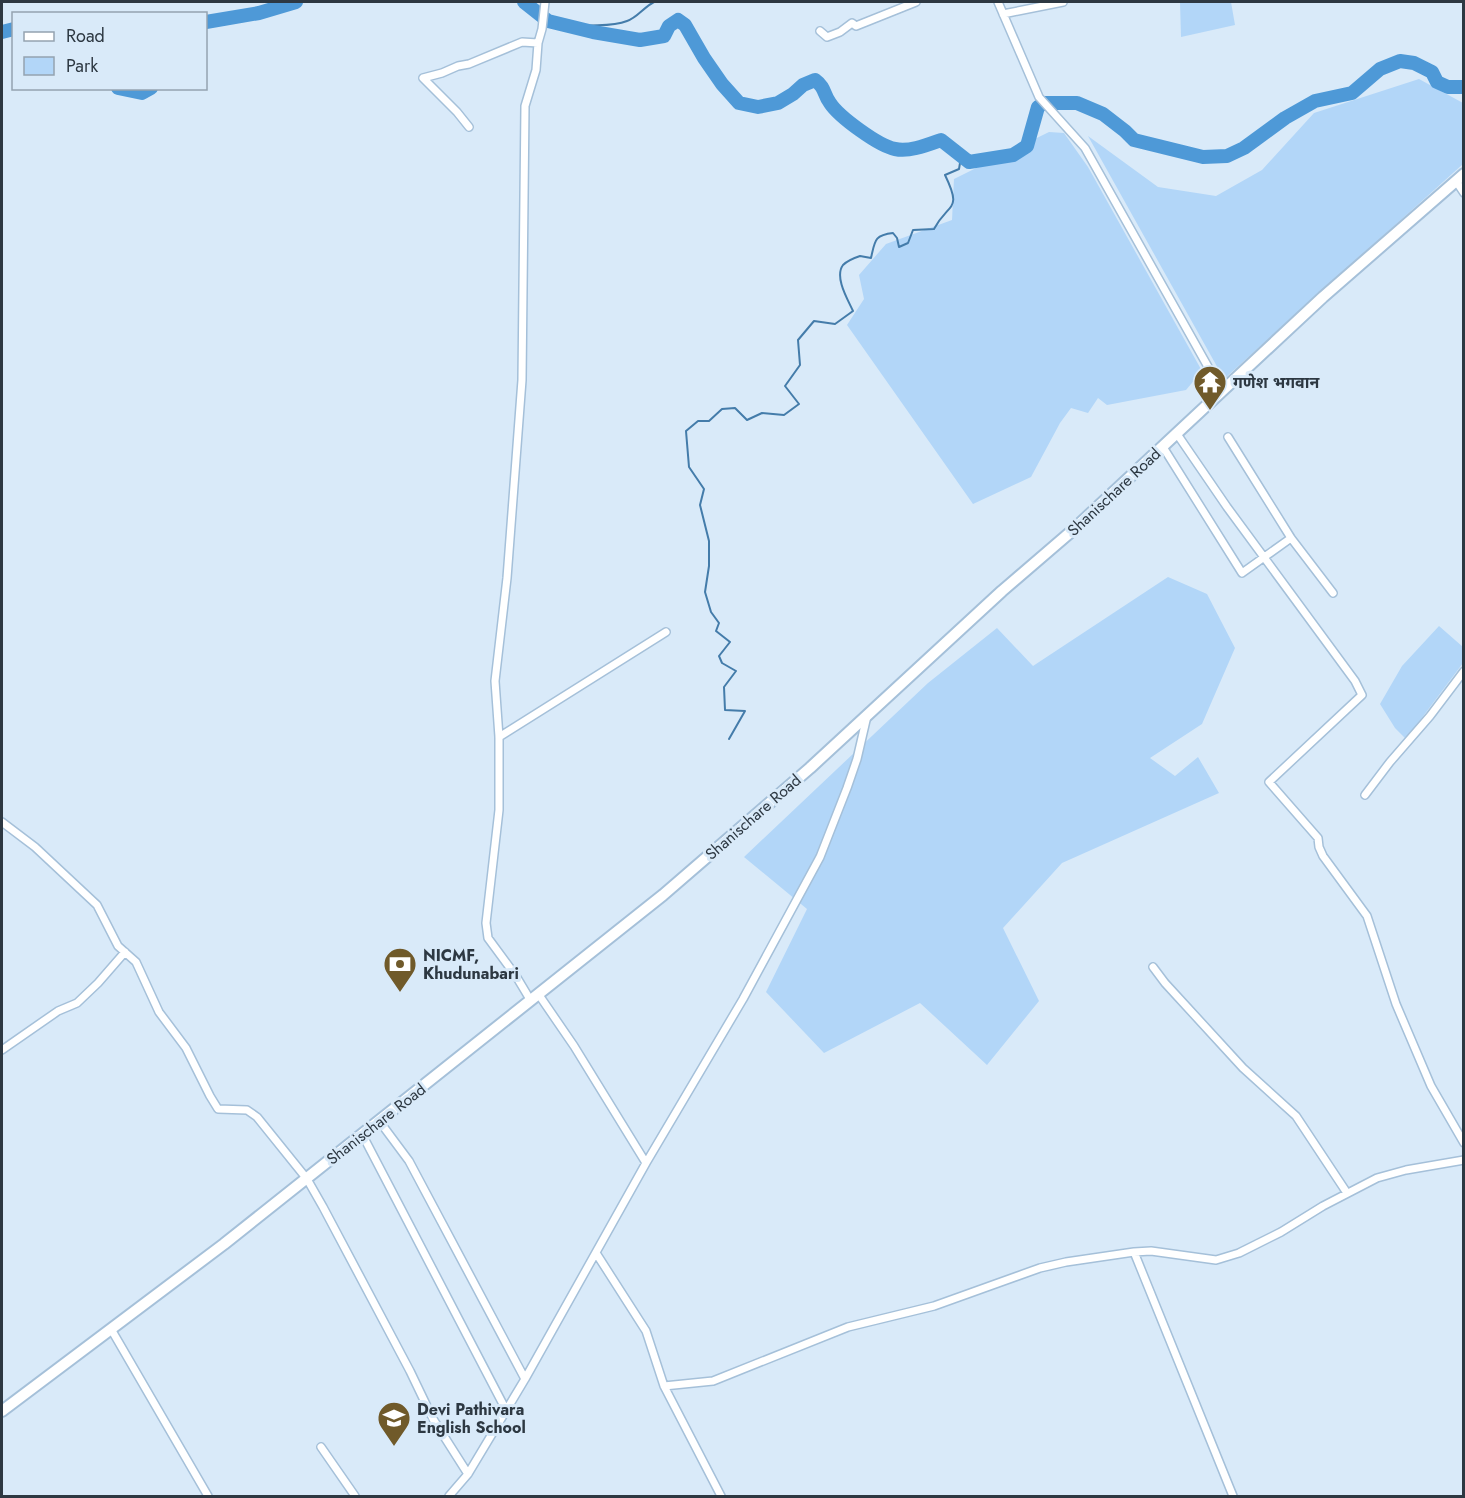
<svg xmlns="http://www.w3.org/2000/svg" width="1465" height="1498" font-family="Jost,'Noto Sans Devanagari',sans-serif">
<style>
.green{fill:#b2d6f8}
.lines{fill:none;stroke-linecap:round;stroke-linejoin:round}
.stream{stroke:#447caa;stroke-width:2}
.river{stroke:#4e99d7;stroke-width:14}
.street-casing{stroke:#a5c0d9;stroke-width:10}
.secondary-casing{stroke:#a5c0d9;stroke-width:14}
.street{stroke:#fff;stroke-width:7}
.secondary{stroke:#fff;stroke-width:10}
.labels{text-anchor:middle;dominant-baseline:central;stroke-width:6;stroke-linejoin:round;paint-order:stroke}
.poi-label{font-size:16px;font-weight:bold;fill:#2d3842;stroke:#d9eaf9;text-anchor:start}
.street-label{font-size:16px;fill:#2d3842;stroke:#d9eaf9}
</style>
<rect width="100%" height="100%" fill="#d9eaf9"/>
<!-- green -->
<path class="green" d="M1180,2H1231L1235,25L1181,37Z
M1419,79L1463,103V164L1224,379L1088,136L1158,187L1216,196L1262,170L1314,113Z
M1049,132L1064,133L1088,167L1202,371L1186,390L1107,405L1098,398L1088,413L1071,408L1060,423L1031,477L973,504L847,325L864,299L859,275L886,244L952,220L954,179Z
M1168,577L1207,594L1235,648L1202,724L1150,758L1175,776L1198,757L1219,793L1062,863L1003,928L1039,1001L987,1065L920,1003L824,1053L766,992L807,909L744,857L928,683L997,628L1033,666Z
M1439,626L1463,647V663L1406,739L1395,728L1380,704L1402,666Z"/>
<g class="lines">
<!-- stream -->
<path class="stream" d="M575,27C593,23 610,28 627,21C637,18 644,7 654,2
M729,739L745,711L725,710L724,687L736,671L722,663L719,656L730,642L716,631L719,623L711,612L705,592L709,566V541L700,505L704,489L689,467L686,431L698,421H709L722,409L735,408L747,420L762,413L784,415L799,404L785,386L800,365L798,340L814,321L835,324L853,311C848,300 834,277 843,265C847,261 854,258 860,256L871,258C875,241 874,235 893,233L897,238L899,247L908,243L913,230L934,229C948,202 963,212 945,175L959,169L961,157"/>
<!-- river -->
<path class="river" d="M524,2L548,21L593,32L640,40L664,36L669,26L678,20L685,25L704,58L722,84L739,103L758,107L778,103L793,94L803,85L815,80C826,88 823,94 830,103C839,117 879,146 895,149C910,152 927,145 941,140L969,162L1013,155L1027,146L1038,107L1044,103H1077L1103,114L1125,131L1134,140L1203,157L1227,156L1244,148L1285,118L1315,101L1352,93L1380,69L1400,61L1414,63L1432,72L1437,82L1448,87H1464
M206,22L259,13L296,2
M2,32L14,29
M118,88L142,93L151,88"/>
<defs>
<path id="street" d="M998,2L1039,97L1085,148L1216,381L1220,394
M1003,14L1063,2
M820,31L827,37L840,32L852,23L856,26L916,2
M469,127L457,112L423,78L442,73L458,66L469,64L522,42L538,43
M1456,181L1464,193
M1177,434L1227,507L1355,681L1362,695L1269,782L1318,838L1319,847L1323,856L1367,916L1396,1004L1431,1086L1464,1143
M1163,447L1242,573L1291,538L1228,437
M1291,538L1333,593
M499,737L666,632
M1365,795L1390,762L1430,716L1464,671
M2,822L35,847L97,905L118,946L136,962L159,1012L186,1048L210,1096L218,1109L247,1110L257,1117L307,1179L323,1207L410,1371L433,1419L468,1474
M1153,967L1165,983L1243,1068L1296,1116L1347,1193
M539,995L574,1046L646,1163L743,999L820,857L847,788L857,759L867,716
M531,1001L516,976L488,938L486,923L499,810V737L495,681L507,578L522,380L525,106L536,70L538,43L542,29L545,2
M2,1050L58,1011L77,1003L98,983L125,952
M380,1122L409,1161L525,1379
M362,1134L506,1410
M1134,1252L1233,1496
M596,1253L646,1331L664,1386L721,1496
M111,1329L208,1496
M664,1386L713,1381L848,1327L934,1306L1040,1268L1066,1262L1134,1252L1151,1251L1216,1260L1239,1253L1281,1232L1323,1206L1377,1178L1406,1170L1464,1160
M321,1447L355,1496
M449,1496L468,1474L525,1379L646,1163"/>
<path id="secondary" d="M2,1411L224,1244L663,895L810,768L1002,591L1073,530L1323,297L1464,174"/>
</defs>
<!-- street casing -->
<use href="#street" class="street-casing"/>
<!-- secondary casing -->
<use href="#secondary" class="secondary-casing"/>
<!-- street -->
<use href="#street" class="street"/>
<!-- secondary -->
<use href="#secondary" class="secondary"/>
</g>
<!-- icons -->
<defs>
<symbol id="temple-pin" viewBox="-11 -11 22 30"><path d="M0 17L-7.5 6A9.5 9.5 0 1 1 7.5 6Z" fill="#705a2a" stroke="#d9eaf9"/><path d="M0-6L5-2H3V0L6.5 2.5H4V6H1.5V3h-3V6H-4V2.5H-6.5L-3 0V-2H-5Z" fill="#fff"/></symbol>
<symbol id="bank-pin" viewBox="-11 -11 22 30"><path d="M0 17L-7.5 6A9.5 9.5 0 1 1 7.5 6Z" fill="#705a2a" stroke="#d9eaf9"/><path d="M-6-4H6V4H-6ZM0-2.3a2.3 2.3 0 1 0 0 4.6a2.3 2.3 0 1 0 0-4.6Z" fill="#fff"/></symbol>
<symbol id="school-pin" viewBox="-11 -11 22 30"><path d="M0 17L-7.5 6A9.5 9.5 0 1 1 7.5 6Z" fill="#705a2a" stroke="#d9eaf9"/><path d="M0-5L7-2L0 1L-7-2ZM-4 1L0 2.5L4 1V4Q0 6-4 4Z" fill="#fff"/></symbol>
</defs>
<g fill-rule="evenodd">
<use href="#temple-pin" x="1191" y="363" width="38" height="52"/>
<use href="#bank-pin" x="381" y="945" width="38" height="52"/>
<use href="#school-pin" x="375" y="1399" width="38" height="52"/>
</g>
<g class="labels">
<!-- poi labels -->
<g class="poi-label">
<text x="1233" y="382">गणेश भगवान</text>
<text x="423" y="955">NICMF,<tspan x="423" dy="18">Khudunabari</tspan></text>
<text x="417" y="1409">Devi Pathivara<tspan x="417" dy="18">English School</tspan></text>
</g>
<!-- street labels -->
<g class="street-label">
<text transform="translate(1114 492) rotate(-43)">Shanischare Road</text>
<text transform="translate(753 817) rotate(-41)">Shanischare Road</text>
<text transform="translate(376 1124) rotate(-38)">Shanischare Road</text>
</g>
</g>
<!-- border -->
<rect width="1465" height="1498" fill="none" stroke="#2d3842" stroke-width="6"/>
<!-- legend -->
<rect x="12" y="12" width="195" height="78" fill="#d9eaf9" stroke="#94a3b0" stroke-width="1.5"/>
<rect x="24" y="32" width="30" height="9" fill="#ffffff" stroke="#94a3b0" stroke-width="1.5"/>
<text x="66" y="42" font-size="18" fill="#2d3842">Road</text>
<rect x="24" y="57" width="30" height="18" fill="#b2d6f8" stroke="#94a3b0" stroke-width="1.5"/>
<text x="66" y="72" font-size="18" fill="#2d3842">Park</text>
</svg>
